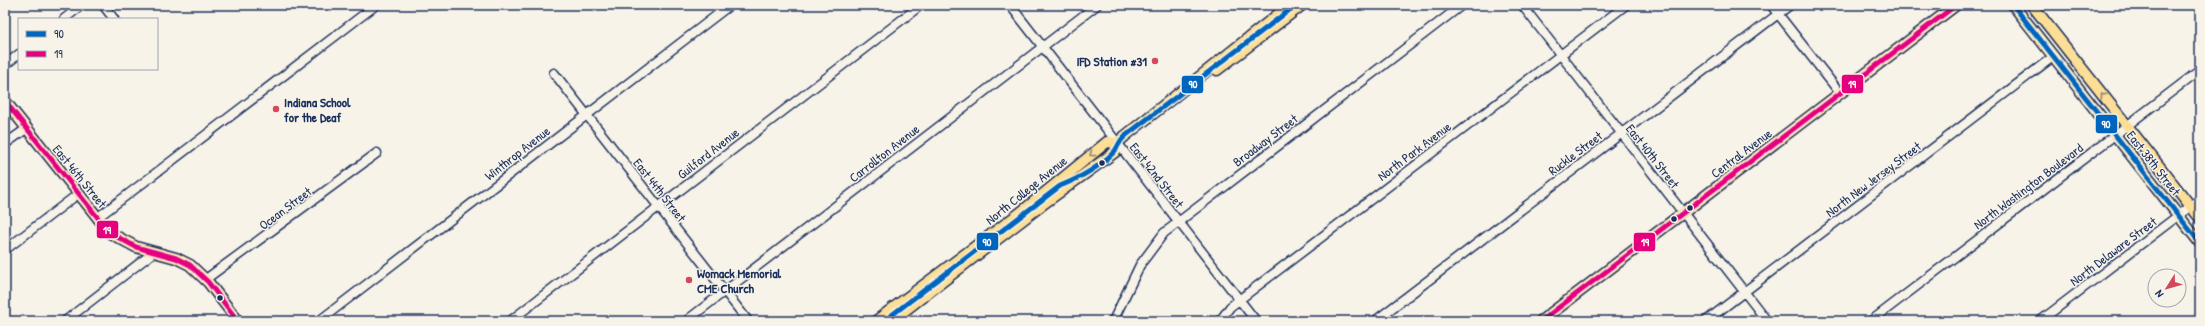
<svg xmlns="http://www.w3.org/2000/svg" width="2205" height="326" font-family="'Patrick Hand',sans-serif">
<style>
.lines{fill:none;stroke-linecap:round;stroke-linejoin:round}
.minor-casing{stroke:#1b2f5e;stroke-width:11}
.major-casing{stroke:#1b2f5e;stroke-width:13}
.minor{stroke:#f7f3e8;stroke-width:8}
.major{stroke:#fdde96;stroke-width:10}
.bus-1-casing{stroke:#f7f3e8;stroke-width:8}
.bus-2-casing{stroke:#f7f3e8;stroke-width:8}
.bus-1{stroke:#0065bd;stroke-width:5}
.bus-2{stroke:#e5007d;stroke-width:5}
.oneway{stroke:#8c867a}
.poi-dot{fill:#d1495b;stroke:#f7f3e8;stroke-width:1.5}
.bus-dot{fill:#1b2f5e;stroke:#f7f3e8;stroke-width:1.5}
.labels{text-anchor:middle;dominant-baseline:central;stroke-width:3;stroke-linejoin:round;paint-order:stroke}
.poi-label{font-size:13px;font-weight:bold;fill:#1b2f5e;stroke:#f7f3e8;text-anchor:start}
.street-label{font-size:13px;fill:#1b2f5e;stroke:#f7f3e8}
.line-badge{stroke:#f7f3e8;stroke-width:1.5}
.badge-label{font-size:11px;text-anchor:middle;font-weight:bold;fill:#fff}
</style>
<rect width="100%" height="100%" fill="#f7f3e8"/>
<filter id="ink" filterUnits="userSpaceOnUse"><feTurbulence type="fractalNoise" baseFrequency=".025" numOctaves="2"/><feDisplacementMap in="SourceGraphic" scale="8" xChannelSelector="R" yChannelSelector="G"/><feConvolveMatrix kernelMatrix="1 2 1 2 8 2 1 2 1" color-interpolation-filters="sRGB"/></filter>
<g filter="url(#ink)">
<g class="lines">
<defs>
<path id="minor" d="M103,5L114,19
M1010,5L1256,321
M1522,5L1767,321
M1771,5L1840,93
M64,19L82,5
M5,65L19,54
M554,73L748,321
M5,144L26,129
M97,218L376,5
M5,250L78,194
M206,279L377,153
M65,321L154,252
M319,321L730,5
M510,321L921,5
M686,321L1097,5
M1113,321L1140,265L1164,233L1462,5
M1220,321L1230,307L1239,300L1626,5
M1375,321L1790,5
M1706,321L2054,56
M1871,321L2200,70
M2040,321L2200,199"/>
<path id="major" d="M2013,5L2200,243
M2032,5L2200,218
M1217,70L1302,5
M5,101L110,233L136,247L176,258L190,265L208,282L238,321
M876,321L1020,213L1107,142L1117,143
M891,321L1043,204L1115,152L1117,143L1125,136L1290,5
M1541,321L1956,5"/>
</defs>
<!-- minor casing -->
<use href="#minor" class="minor-casing"/>
<!-- major casing -->
<use href="#major" class="major-casing"/>
<!-- minor -->
<use href="#minor" class="minor"/>
<!-- major -->
<use href="#major" class="major"/>
<defs>
<path id="bus-1" d="M2013,5L2200,243
M884,321L1060,186C1080,178 1097,169 1113,153C1118,149 1117,143 1125,136L1296,5"/>
<path id="bus-2" d="M5,101L110,233L136,247L176,258L190,265L208,282L238,321
M1541,321L1956,5"/>
</defs>
<!-- bus-1 casing -->
<use href="#bus-1" class="bus-1-casing"/>
<!-- bus-2 casing -->
<use href="#bus-2" class="bus-2-casing"/>
<!-- bus-1 -->
<use href="#bus-1" class="bus-1"/>
<!-- bus-2 -->
<use href="#bus-2" class="bus-2"/>
</g>
<!-- one-way arrows -->
<defs><path id="oneway-chevron" d="M-2-3.5L2.5 0L-2 3.5" fill="none" stroke-width="1.6" stroke-linecap="round" stroke-linejoin="round"/></defs>
<g class="oneway">
<use href="#oneway-chevron" transform="translate(2103 95) rotate(-128)"/>
<use href="#oneway-chevron" transform="translate(1092 154) rotate(143)"/>
</g>
</g>
<!-- markers -->
<g class="poi-dot">
<circle cx="1155" cy="61" r="4"/>
<circle cx="276" cy="109" r="4"/>
<circle cx="689" cy="280" r="4"/>
</g>
<g class="bus-dot">
<circle cx="1102" cy="163" r="3.5"/>
<circle cx="1690" cy="208" r="3.5"/>
<circle cx="1674" cy="219" r="3.5"/>
<circle cx="220" cy="298" r="3.5"/>
</g>
<g class="labels">
<!-- poi labels -->
<g class="poi-label">
<text x="1147" y="61" text-anchor="end">IFD Station #31</text>
<text x="284" y="102">Indiana School<tspan x="284" dy="15">for the Deaf</tspan></text>
<text x="697" y="273">Womack Memorial<tspan x="697" dy="15">CME Church</tspan></text>
</g>
<!-- street labels -->
<g class="street-label">
<text transform="translate(1265 140) rotate(-37)">Broadway Street</text>
<text transform="translate(1414 151) rotate(-37)">North Park Avenue</text>
<text transform="translate(517 153) rotate(-38)">Winthrop Avenue</text>
<text transform="translate(708 153) rotate(-38)">Guilford Avenue</text>
<text transform="translate(884 153) rotate(-38)">Carrollton Avenue</text>
<text transform="translate(1575 153) rotate(-37)">Ruckle Street</text>
<text transform="translate(1741 153) rotate(-37)">Central Avenue</text>
<text transform="translate(1653 156) rotate(52)">East 40th Street</text>
<text transform="translate(2154 163) rotate(52)">East 38th Street</text>
<text transform="translate(1157 175) rotate(52)">East 42nd Street</text>
<text transform="translate(80 176) rotate(51)">East 46th Street</text>
<text transform="translate(1873 179) rotate(-37)">North New Jersey Street</text>
<text transform="translate(2028 186) rotate(-37)">North Washington Boulevard</text>
<text transform="translate(660 190) rotate(52)">East 44th Street</text>
<text transform="translate(1026 190) rotate(-39)">North College Avenue</text>
<text transform="translate(285 208) rotate(-37)">Ocean Street</text>
<text transform="translate(2113 251) rotate(-37)">North Delaware Street</text>
</g>
</g>
<g class="line-badge">
<rect x="1841" y="74" width="23" height="20" rx="4" fill="#e5007d"/>
<rect x="1181" y="75" width="23" height="19" rx="4" fill="#0065bd"/>
<rect x="2095" y="114" width="23" height="20" rx="4" fill="#0065bd"/>
<rect x="96" y="220" width="23" height="19" rx="4" fill="#e5007d"/>
<rect x="976" y="232" width="23" height="19" rx="4" fill="#0065bd"/>
<rect x="1633" y="232" width="23" height="20" rx="4" fill="#e5007d"/>
</g>
<g class="badge-label">
<text x="1852" y="88">19</text>
<text x="1193" y="88">90</text>
<text x="2106" y="128">90</text>
<text x="107" y="234">19</text>
<text x="987" y="246">90</text>
<text x="1645" y="246">19</text>
</g>
<!-- margin -->
<rect width="2205" height="326" fill="none" stroke="#f7f3e8" stroke-width="20"/>
<rect x="10" y="10" width="2185" height="306" fill="none" stroke="#1b2f5e" stroke-width="1.5" filter="url(#ink)"/>
<!-- legend -->
<rect x="18" y="18" width="140" height="52" fill="#f7f3e8" stroke="#9fa5b1"/>
<rect x="26" y="31" width="20" height="6" fill="#0065bd" stroke="#9fa5b1"/>
<text x="54" y="38" font-size="12" fill="#1b2f5e">90</text>
<rect x="26" y="51" width="20" height="6" fill="#e5007d" stroke="#9fa5b1"/>
<text x="54" y="58" font-size="12" fill="#1b2f5e">19</text>
<!-- north arrow -->
<g transform="translate(2167 288) rotate(233)"><circle r="19" fill="#f7f3e8" stroke="#9fa5b1"/>
<path d="M0-3L7 15L0 10L-7 15Z" fill="#d1495b"/>
<text y="-6" font-size="11" font-weight="bold" text-anchor="middle" fill="#1b2f5e">N</text>
</g>
</svg>
